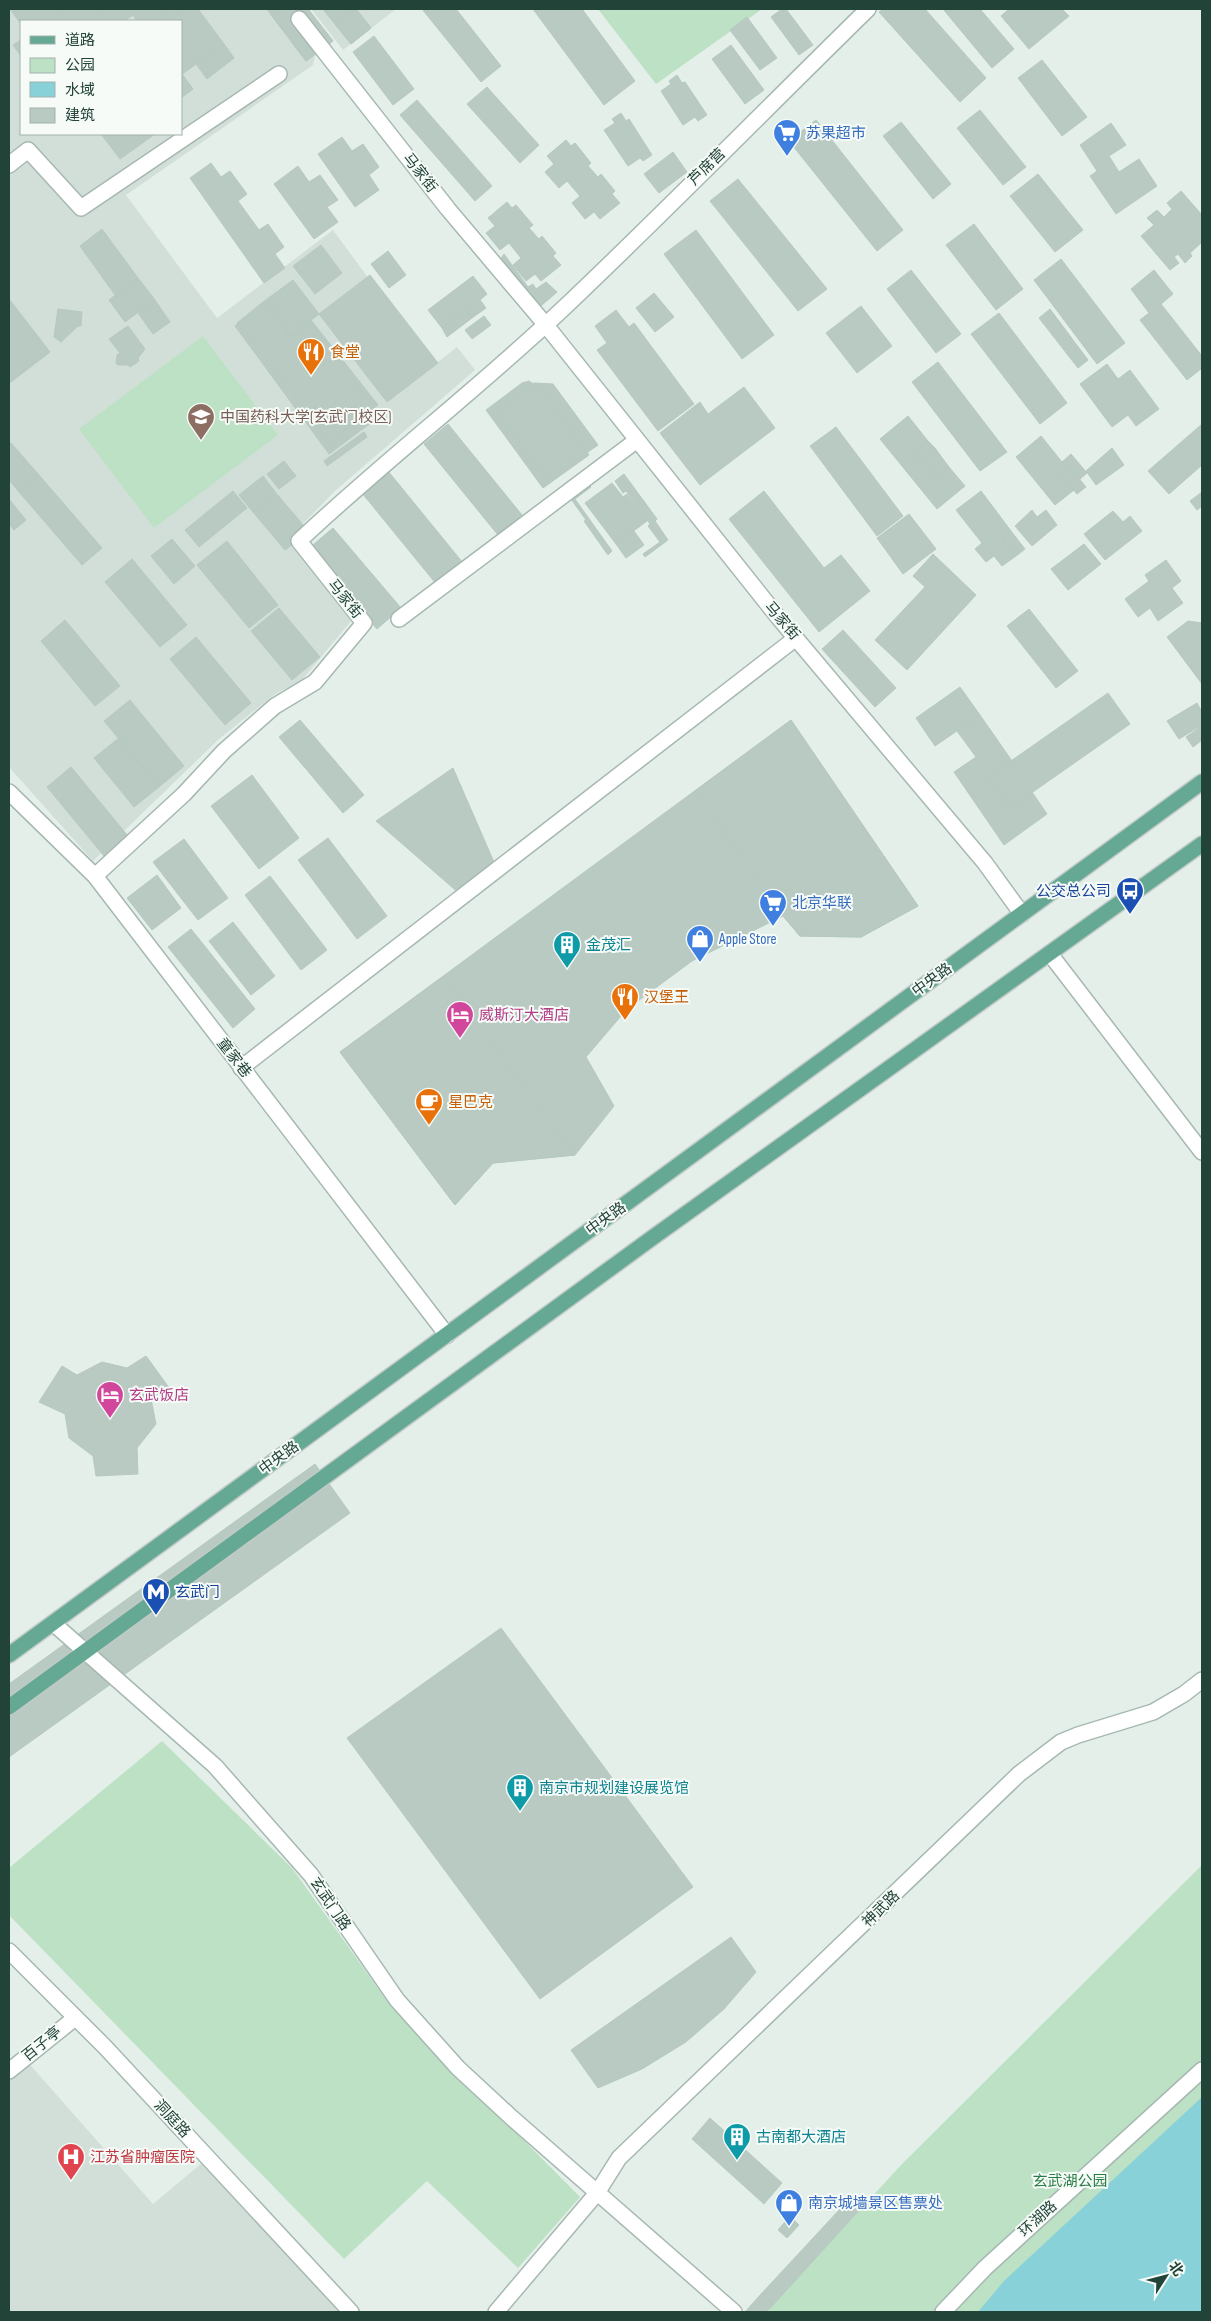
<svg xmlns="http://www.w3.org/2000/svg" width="1211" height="2321" font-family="'Sofia Sans Condensed','Noto Sans SC',sans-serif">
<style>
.built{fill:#d2dfd8;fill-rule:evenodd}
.green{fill:#bce1c4}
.water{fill:#88d1d8}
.building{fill:#b9cac2;stroke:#b6c9c0}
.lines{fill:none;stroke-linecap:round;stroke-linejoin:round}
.minor-casing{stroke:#a6b8b1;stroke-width:18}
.major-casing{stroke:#c1cac7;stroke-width:18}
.minor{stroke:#fff;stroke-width:15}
.major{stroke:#65a893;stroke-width:15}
.labels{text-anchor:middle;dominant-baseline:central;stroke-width:4;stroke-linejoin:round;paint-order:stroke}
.shop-label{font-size:15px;fill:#366cbe;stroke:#f6fbf8;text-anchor:start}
.street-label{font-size:15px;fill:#224338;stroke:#f6fbf8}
.food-label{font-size:15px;fill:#c56008;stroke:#f6fbf8;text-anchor:start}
.education-label{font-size:15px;fill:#785e54;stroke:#f6fbf8;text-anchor:start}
.transit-label{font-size:15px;fill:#164399;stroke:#f6fbf8;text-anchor:end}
.culture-label{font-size:15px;fill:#0d838f;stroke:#f6fbf8;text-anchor:start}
.hotel-label{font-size:15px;fill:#b23c85;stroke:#f6fbf8;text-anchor:start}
.health-label{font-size:15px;fill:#be3a42;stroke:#f6fbf8;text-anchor:start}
.park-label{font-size:15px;fill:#287d44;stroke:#f6fbf8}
</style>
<rect width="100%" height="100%" fill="#e4efea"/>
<!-- built -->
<path class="built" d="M9,9H281L315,56L313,65L126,195L217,318L333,230L433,366L457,347L475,370L335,491L287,540L351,621L302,680L275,694L219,739L93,861L9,767ZM21,21H181V134H21Z
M311,9H396L343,50Z
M24,2058L153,2204L208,2158L351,2312H9V2071Z"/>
<!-- green -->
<path class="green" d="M598,9H762L656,84Z
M203,336L278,435L154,528L79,429Z
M162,1741L292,1868L392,2008L580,2197L518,2268L427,2181L344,2259L9,1915V1868Z
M1202,1865V2312H766L902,2164Z"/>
<!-- water -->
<path class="water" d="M1202,2097V2312H978L1004,2281Z"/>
<!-- building -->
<path class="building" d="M10,9H63L46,21H21V24Z
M63,9H96L105,21H46Z
M96,9H158L167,21H137L133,15L124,21H105Z
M158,9H184L167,21Z
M184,9H198L224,44L181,75V21H167Z
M267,9H308L333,41L306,61Z
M267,9H282L272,16Z
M282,9H308L333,41L306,61L272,16Z
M323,9H356L371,28L351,44Z
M323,9H356L336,25Z
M356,9L371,28L351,44L336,25Z
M422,9H456L501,66L481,82Z
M533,9H582L635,81L604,105Z
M782,9H786L813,45L799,55L771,17Z
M883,9H925L986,78L960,102L879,12Z
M943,9H980L1014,49L992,68Z
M1009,9H1062L1069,16L1029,49L1001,16Z
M747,17L777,58L760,70L730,30Z
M374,36L414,89L393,105L353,52Z
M21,40V56L13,45Z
M224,44L234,58L207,79L196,64Z
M731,45L764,90L745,104L712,59Z
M1042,60L1087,117L1062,136L1018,78Z
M182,74L193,89L181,98V75Z
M677,75L682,83L685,82L707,115L698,121L695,117L683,125L661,91L671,84L669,81Z
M487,87L539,145L520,163L467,104Z
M417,100L492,186L475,201L400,115Z
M980,110L1026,167L1003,185L957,128Z
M621,113L626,121L629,119L652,155L643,161L640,158L628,166L604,130L615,123L612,119Z
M816,120L903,230L877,251L789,141Z
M901,122L951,184L933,199L883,136Z
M1111,123L1126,145L1109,156L1119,172L1139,159L1157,186L1116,214L1090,176L1097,171L1080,145Z
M101,134H155L120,159Z
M342,137L352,151L363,144L379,167L369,175L379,190L355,207L318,154Z
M566,140L571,146L575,143L591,163L588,166L598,177L601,174L615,191L612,194L620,203L600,219L594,212L585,219L572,203L580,196L567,181L559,188L545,172L554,164L547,156Z
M673,152L687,172L659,193L644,174Z
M211,163L221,177L230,171L247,194L238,201L259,230L268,224L284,247L275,254L285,268L264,283L190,178Z
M298,166L309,182L320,175L338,200L327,207L338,222L314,239L274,184Z
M1038,174L1083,230L1055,252L1010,196Z
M738,179L827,289L798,311L710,201Z
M1181,191L1202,215V244L1201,243L1190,253L1192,256L1185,263L1178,254L1174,257L1179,263L1170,270L1141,236L1154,225L1147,218L1157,210L1164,217L1172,209L1167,203Z
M507,202L512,208L516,205L533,225L529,228L539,239L542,236L556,253L553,256L561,265L541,281L535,274L526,281L513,265L521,258L509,243L500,250L486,233L495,226L488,218Z
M974,224L1023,289L996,310L946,245Z
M102,229L138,278L115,295L80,246Z
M696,230L774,335L742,359L664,254Z
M321,245L342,273L315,294L293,266Z
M388,251L406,275L389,288L371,264Z
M504,254L528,287L533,284L536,289L546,282L557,292L535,311L497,264Z
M1061,259L1125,343L1097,364L1034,280Z
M911,270L961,334L936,353L887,289Z
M1154,270L1173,294L1161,304L1202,356V368L1187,380L1140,320L1149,313L1131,289Z
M370,275L438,363L387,402L319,314Z
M473,276L487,294L480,300L486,308L472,318L466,310L442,328L428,310Z
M138,278L155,300L125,322L109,300Z
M293,280L319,314L290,336L263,302Z
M654,293L674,317L655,332L636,308Z
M9,299L50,352L11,382L9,379Z
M155,300L170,322L153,334L138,313Z
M263,302L290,336L311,320L378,405L330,442L237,323Z
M268,302L293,336L311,323L380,416L329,454L235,326Z
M861,306L892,346L857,373L826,333Z
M58,309L82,312L81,326H78L61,342L54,337Z
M1050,309L1088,360L1078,368L1039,318Z
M466,310L472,318L447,337L442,328Z
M616,310L629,327L634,323L694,404L658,431L597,350L607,343L595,326Z
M999,313L1067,403L1040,424L971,334Z
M484,316L491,325L472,339L465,330Z
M128,326L145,349L138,358L139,361L130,367L128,365H118L116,363L117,355L120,353L109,339Z
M938,362L1007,452L980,471L912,382Z
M1107,364L1118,379L1130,370L1159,409L1136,426L1128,415L1112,427L1080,384Z
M529,381L541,389L589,455L543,488L486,410L522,383Z
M534,383L553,384L598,445L547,481L496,410Z
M744,387L775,428L700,485L660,433L700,402L708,414Z
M908,416L928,441L914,453L920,460L935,448L943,459L929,471L935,479L949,467L965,486L937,509L880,439Z
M448,424L522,515L498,535L424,444Z
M1202,424V465L1169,494L1148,471Z
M836,427L903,516L877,536L810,446Z
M364,432L367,437L327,466L324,461Z
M1041,436L1062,462L1071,454L1087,473L1080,479L1069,466L1060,473L1074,490L1055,505L1016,457Z
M928,441L935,448L920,460L914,453Z
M11,443L39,475L19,492L9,480V444Z
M1112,448L1124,465L1096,485L1086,471Z
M943,459L949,467L935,479L929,471Z
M284,461L296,476L279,489L267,474Z
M1069,466L1086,487L1077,494L1060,473Z
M388,471L463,563L437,585L362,493Z
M624,474L657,519L655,521L668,540L645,557L643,554L660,542L648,526L650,524L626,491L623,493L615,481Z
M39,475L102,548L82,565L19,492Z
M263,476L276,493L253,512L239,495Z
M612,483L623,497L627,494L647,521L616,544L585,503Z
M589,485L591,487L575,499L612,551L608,555L584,521L586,520L571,499Z
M233,491L247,508L199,547L185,530Z
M764,491L824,568L841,555L870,591L819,632L729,519Z
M981,491L1011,531L1002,538L1016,556L1002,566L994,556L986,562L975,549L982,543L956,510Z
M1202,492V506L1197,510L1190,501Z
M276,493L309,532L285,550L253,512Z
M9,499L26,520L14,530L9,524Z
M1032,510L1037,517L1046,510L1057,525L1032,546L1015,526Z
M1113,511L1123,522L1130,516L1142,531L1105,560L1084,534Z
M909,514L936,549L903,574L877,538Z
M333,528L401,608L377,629L308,549Z
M634,531L644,545L626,558L616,544Z
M1011,531L1025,549L1016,556L1002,538Z
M172,539L195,566L174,584L151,556Z
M227,541L278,605L249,628L197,565Z
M1084,544L1101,564L1068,590L1051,569Z
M933,554L976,595L907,670L875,640L925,587L913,576Z
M132,559L187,625L160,647L105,582Z
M1166,560L1181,581L1172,588L1183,603L1158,621L1150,608L1138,617L1125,599L1149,581L1145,575Z
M279,608L320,657L292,680L251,631Z
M1029,609L1078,671L1056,688L1007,626Z
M65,620L120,686L95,706L41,641Z
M1188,621L1202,623V684L1167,637Z
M843,630L896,688L875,707L822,649Z
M196,637L251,703L225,725L170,659Z
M960,687L980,715L935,746L916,718Z
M1108,693L1130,724L1010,808L988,777Z
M130,700L184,766L159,787L104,721Z
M1197,703L1202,712V725L1179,739L1167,721Z
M980,715L1012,761L988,777L1010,808L1032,792L1047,814L1004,845L954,772L976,757L957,731Z
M300,720L364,795L343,813L279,737Z
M791,720L918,906L861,937L800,936L783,916L692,961L627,1009L586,1057L614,1106L575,1155L493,1163L455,1205L340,1052Z
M791,720L918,906L861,937L800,936L783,916L695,791Z
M1202,726V740L1193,747L1186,737Z
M119,738L159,787L134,807L94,758Z
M71,767L128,836L104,856L47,787Z
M453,768L500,876L468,901L376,821Z
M252,775L299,838L259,869L211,806Z
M328,838L387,916L357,939L298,860Z
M184,839L228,898L198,920L153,862Z
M157,875L181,908L152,930L127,898Z
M270,876L327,950L301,970L245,895Z
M233,922L275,976L251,995L209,941Z
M191,929L255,1009L233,1028L168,947Z
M443,977L575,1155L493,1163L455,1205L340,1052Z
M146,1356L170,1389L151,1399L156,1424L137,1448L138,1474L96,1476L93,1456L69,1438L65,1414L39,1402L62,1366L77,1375L102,1362L127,1368Z
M315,1464L350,1513L9,1757V1684Z
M501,1628L693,1887L540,1999L347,1738Z
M731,1937L756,1972L724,2009L686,2042L642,2069L598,2088L571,2050Z
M710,2118L782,2183L764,2204L692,2139Z
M853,2195L864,2205L774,2304L762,2293Z
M790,2216L799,2225L787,2238L778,2230Z
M762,2293L774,2304L766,2312H745Z"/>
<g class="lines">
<defs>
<path id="minor" d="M299,19L448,209L545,324L778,617L985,863L1022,914
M9,165L28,150L81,208L279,74
M399,619L637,440
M9,792L95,876L447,1335
M95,876L184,794L224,751L275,706L315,682L364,623L299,541C386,459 482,386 569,303C670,207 768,107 868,9
M1050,954L1202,1152
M241,1068L796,638
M53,1623L215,1766L311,1875L397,2000L458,2068L512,2118L734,2312
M9,1951L106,2048L351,2312
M9,2071L75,2018
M496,2312L597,2193L619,2158L1019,1774L1061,1742L1078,1735L1153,1712L1184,1694L1202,1680
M943,2312L985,2268L1202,2070"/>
<path id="major" d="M9,1655L1202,782
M9,1707L652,1238L1202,844"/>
</defs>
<!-- minor casing -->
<use href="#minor" class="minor-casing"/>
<!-- major casing -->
<use href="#major" class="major-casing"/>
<!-- minor -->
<use href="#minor" class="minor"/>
<!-- major -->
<use href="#major" class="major"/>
</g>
<!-- icons -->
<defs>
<symbol id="supermarket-pin" viewBox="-11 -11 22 30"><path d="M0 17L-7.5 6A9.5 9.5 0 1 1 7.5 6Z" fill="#3f7fe0" stroke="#f6fbf8"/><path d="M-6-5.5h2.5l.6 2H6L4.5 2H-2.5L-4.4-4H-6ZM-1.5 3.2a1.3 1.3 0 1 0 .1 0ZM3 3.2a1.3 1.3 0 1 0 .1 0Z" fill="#fff"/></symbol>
<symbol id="restaurant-pin" viewBox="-11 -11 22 30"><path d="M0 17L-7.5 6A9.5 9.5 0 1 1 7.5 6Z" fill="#e8710a" stroke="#f6fbf8"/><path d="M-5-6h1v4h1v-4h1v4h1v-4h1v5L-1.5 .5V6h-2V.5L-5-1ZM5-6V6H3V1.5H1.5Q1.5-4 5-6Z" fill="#fff"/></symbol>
<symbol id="university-pin" viewBox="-11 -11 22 30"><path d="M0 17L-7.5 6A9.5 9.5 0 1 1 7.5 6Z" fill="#8d6e63" stroke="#f6fbf8"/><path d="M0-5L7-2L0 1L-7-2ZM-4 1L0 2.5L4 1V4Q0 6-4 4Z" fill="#fff"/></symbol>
<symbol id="bus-pin" viewBox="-11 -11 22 30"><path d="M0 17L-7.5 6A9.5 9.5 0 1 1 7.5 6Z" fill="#1a4fb4" stroke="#f6fbf8"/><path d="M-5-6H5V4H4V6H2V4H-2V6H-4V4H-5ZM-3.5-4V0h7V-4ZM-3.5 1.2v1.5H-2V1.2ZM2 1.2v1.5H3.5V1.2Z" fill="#fff"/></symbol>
<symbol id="shop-pin" viewBox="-11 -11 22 30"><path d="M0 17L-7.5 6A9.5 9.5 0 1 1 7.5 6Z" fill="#3f7fe0" stroke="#f6fbf8"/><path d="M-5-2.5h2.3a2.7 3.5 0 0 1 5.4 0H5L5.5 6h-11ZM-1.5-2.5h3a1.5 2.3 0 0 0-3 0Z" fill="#fff"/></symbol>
<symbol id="building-pin" viewBox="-11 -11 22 30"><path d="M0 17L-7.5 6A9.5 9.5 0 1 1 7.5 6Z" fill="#0f9aa8" stroke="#f6fbf8"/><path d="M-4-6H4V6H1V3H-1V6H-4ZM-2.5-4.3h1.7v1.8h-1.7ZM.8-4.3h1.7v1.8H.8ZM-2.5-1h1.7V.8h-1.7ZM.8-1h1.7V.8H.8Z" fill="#fff"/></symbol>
<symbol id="hotel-pin" viewBox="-11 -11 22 30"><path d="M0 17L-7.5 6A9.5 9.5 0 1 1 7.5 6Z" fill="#d1479c" stroke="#f6fbf8"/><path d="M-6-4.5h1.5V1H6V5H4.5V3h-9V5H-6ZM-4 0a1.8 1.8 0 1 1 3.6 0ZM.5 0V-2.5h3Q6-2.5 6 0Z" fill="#fff"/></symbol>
<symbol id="cafe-pin" viewBox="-11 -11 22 30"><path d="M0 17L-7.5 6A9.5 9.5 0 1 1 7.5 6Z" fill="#e8710a" stroke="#f6fbf8"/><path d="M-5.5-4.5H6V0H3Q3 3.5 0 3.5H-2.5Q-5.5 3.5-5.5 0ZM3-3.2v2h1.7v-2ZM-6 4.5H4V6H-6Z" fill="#fff"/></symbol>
<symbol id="metro-pin" viewBox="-11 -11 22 30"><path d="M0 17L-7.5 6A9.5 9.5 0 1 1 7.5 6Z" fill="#1a4fb4" stroke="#f6fbf8"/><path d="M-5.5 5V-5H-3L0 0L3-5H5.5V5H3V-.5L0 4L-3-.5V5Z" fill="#fff"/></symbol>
<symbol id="hospital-pin" viewBox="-11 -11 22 30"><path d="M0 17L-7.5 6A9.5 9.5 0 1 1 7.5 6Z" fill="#e0444e" stroke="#f6fbf8"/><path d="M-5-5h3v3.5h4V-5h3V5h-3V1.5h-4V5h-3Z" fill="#fff"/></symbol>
</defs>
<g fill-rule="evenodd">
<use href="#supermarket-pin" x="771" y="117" width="32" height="43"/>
<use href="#restaurant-pin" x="295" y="336" width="32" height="43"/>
<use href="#university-pin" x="185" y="401" width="32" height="43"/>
<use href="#bus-pin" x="1114" y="875" width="32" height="43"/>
<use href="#supermarket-pin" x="757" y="887" width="32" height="43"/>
<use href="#shop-pin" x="684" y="923" width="32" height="43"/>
<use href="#building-pin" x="551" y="929" width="32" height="43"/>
<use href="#restaurant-pin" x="609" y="981" width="32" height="43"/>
<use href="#hotel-pin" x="444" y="999" width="32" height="43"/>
<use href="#cafe-pin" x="413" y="1086" width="32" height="43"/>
<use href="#hotel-pin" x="94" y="1379" width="32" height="43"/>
<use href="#metro-pin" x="140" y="1576" width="32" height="43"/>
<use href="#building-pin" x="504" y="1772" width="32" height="43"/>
<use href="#building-pin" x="721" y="2121" width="32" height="43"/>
<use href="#hospital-pin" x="55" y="2141" width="32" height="43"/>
<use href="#shop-pin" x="773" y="2187" width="32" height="43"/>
</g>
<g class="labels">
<!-- shop labels -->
<g class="shop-label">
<text x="806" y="133">苏果超市</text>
<text x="792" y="903">北京华联</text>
<text x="719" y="939">Apple Store</text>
<text x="808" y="2203">南京城墙景区售票处</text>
</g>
<!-- street labels -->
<g class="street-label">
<text transform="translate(707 167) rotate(-45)">芦席营</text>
<text transform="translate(420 173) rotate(52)">马家街</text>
<text transform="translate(345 599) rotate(51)">马家街</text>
<text transform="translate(782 621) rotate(49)">马家街</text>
<text transform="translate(932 980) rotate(-36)">中央路</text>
<text transform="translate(234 1058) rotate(52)">童家巷</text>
<text transform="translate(606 1219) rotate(-36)">中央路</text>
<text transform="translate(279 1458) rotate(-36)">中央路</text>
<text transform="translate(330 1904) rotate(56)">玄武门路</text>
<text transform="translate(881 1909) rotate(-44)">神武路</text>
<text transform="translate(42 2044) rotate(-39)">百子亭</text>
<text transform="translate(172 2119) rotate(47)">洞庭路</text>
<text transform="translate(1038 2219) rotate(-42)">环湖路</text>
</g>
<!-- food labels -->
<g class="food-label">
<text x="330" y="352">食堂</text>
<text x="644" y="997">汉堡王</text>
<text x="448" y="1102">星巴克</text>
</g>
<!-- education labels -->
<g class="education-label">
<text x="220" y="417">中国药科大学(玄武门校区)</text>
</g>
<!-- transit labels -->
<g class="transit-label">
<text x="1111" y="891">公交总公司</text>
<text x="175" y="1592" text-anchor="start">玄武门</text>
</g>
<!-- culture labels -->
<g class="culture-label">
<text x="586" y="945">金茂汇</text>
<text x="539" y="1788">南京市规划建设展览馆</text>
<text x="756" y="2137">古南都大酒店</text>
</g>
<!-- hotel labels -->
<g class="hotel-label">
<text x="479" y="1015">威斯汀大酒店</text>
<text x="129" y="1395">玄武饭店</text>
</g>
<!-- health labels -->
<g class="health-label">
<text x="90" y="2157">江苏省肿瘤医院</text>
</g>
<!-- park labels -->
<g class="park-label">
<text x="1070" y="2181">玄武湖公园</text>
</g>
</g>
<!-- border -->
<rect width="1211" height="2321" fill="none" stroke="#224338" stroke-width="20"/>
<!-- legend -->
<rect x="20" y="20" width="162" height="115" fill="#f6fbf8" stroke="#a1b1ab"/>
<rect x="30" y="36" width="25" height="8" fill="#65a893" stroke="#a1b1ab"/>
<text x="65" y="45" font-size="15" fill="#224338">道路</text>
<rect x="30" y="58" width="25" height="15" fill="#bce1c4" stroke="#a1b1ab"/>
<text x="65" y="70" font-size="15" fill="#224338">公园</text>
<rect x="30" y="82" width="25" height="15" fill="#88d1d8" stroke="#a1b1ab"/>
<text x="65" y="95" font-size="15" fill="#224338">水域</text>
<rect x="30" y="108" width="25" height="15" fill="#b9cac2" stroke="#a1b1ab"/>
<text x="65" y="120" font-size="15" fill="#224338">建筑</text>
<!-- north arrow -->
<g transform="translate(1166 2276) rotate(54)" stroke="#f6fbf8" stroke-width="4" paint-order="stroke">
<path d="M0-4L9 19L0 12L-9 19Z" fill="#224338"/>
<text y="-8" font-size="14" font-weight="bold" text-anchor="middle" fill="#224338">北</text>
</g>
</svg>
